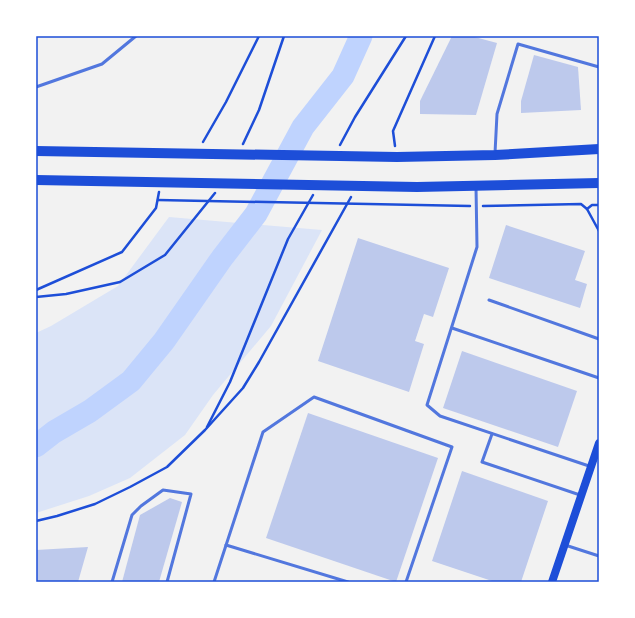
<svg xmlns="http://www.w3.org/2000/svg" width="635" height="618" viewBox="0 0 635 618" font-family="'IBM Plex Sans',sans-serif">
	<style>
		.green { fill: #dbe4f7 }
		.lines { fill: none; stroke-linecap: round; stroke-linejoin: round }
		.river { stroke: #bfd3fe; stroke-width: 23 }
		.building { fill: #bdc9ec }
		.path { stroke: #1d4ed8; stroke-width: 2.5 }
		.service { stroke: #5277de; stroke-width: 3 }
		.secondary { stroke: #1d4ed8; stroke-width: 8 }
		.primary { stroke: #1d4ed8; stroke-width: 10 }
		.neatline { fill: none; stroke: #1d4ed8; stroke-width: 1.5 }
	</style>
	<rect width="100%" height="100%" fill="#f2f2f2"/>
	<path class="green" d="M 169,217 L 322,230 L 271,326 L 213,395 L 185,435 L 130,478 L 89,496 L 36,513 L 36,333 L 51,326 L 118,286 Z"/>
	<g class="lines">
		<path class="river" d="M 36,446 L 54,432 L 90,411 L 131,381 L 164,341 L 222,258 L 256,214 L 303,127 L 343,76 L 361,36"/>
	</g>
	<g class="building">
		<path d="M 452,36 L 471,36 L 497,43 L 476,115 L 420,114 L 420,101 Z"/>
		<path d="M 534,55 L 578,67 L 581,110 L 521,113 L 521,101 Z"/>
		<path d="M 506,225 L 585,251 L 575,280 L 587,284 L 580,308 L 489,278 Z"/>
		<path d="M 358,238 L 449,268 L 433,317 L 424,314 L 415,341 L 424,344 L 409,392 L 318,361 Z"/>
		<path d="M 462,351 L 577,391 L 558,447 L 443,408 Z"/>
		<path d="M 308,413 L 438,458 L 396,582 L 266,538 Z"/>
		<path d="M 462,471 L 548,501 L 521,582 L 495,582 L 432,561 Z"/>
		<path d="M 170,498 L 182,502 L 159,582 L 122,582 L 140,515 Z"/>
		<path d="M 88,547 L 78,582 L 36,582 L 36,550 Z"/>
	</g>
	<g class="lines">
		<g class="path">
			<path d="M 203,142 L 226,102 L 259,36"/>
			<path d="M 243,144 L 259,110 L 284,36"/>
			<path d="M 340,145 L 355,117 L 406,36"/>
			<path d="M 395,146 L 393,131 L 435,36"/>
			<path d="M 158,200 L 470,206"/>
			<path d="M 483,206 L 581,204 L 587,209 L 599,231"/>
			<path d="M 587,209 L 592,205 L 599,205"/>
			<path d="M 36,290 L 122,252 L 156,208 L 159,192"/>
			<path d="M 36,297 L 66,294 L 120,282 L 165,255 L 215,193"/>
			<path d="M 207,427 L 230,382 L 288,239 L 313,195"/>
			<path d="M 36,521 L 57,516 L 95,504 L 130,487 L 167,467 L 205,430 L 243,388 L 259,362 L 351,197"/>
		</g>
		<g class="service">
			<path d="M 36,87 L 102,64 L 136,36"/>
			<path d="M 495,153 L 497,114 L 518,44 L 599,67"/>
			<path d="M 476,187 L 477,247 L 427,405 L 440,416 L 589,466"/>
			<path d="M 489,300 L 599,339"/>
			<path d="M 452,328 L 599,378"/>
			<path d="M 492,434 L 482,462 L 580,495"/>
			<path d="M 226,545 L 348,582"/>
			<path d="M 565,545 L 599,556"/>
			<path d="M 112,582 L 132,515 L 141,506 L 163,490 L 191,494 L 167,582"/>
			<path d="M 214,582 L 263,432 L 314,397 L 452,447 L 406,582"/>
		</g>
		<path class="secondary" d="M 552,582 L 599,443"/>
		<g class="primary">
			<path d="M 36,151 L 397,157 L 495,155 L 599,149"/>
			<path d="M 36,180 L 417,187 L 599,183"/>
		</g>
	</g>
	<rect width="635" height="618" fill="none" stroke="#ffffff" stroke-width="74"/>
	<rect x="37" y="37" width="561" height="544" class="neatline"/>
</svg>
